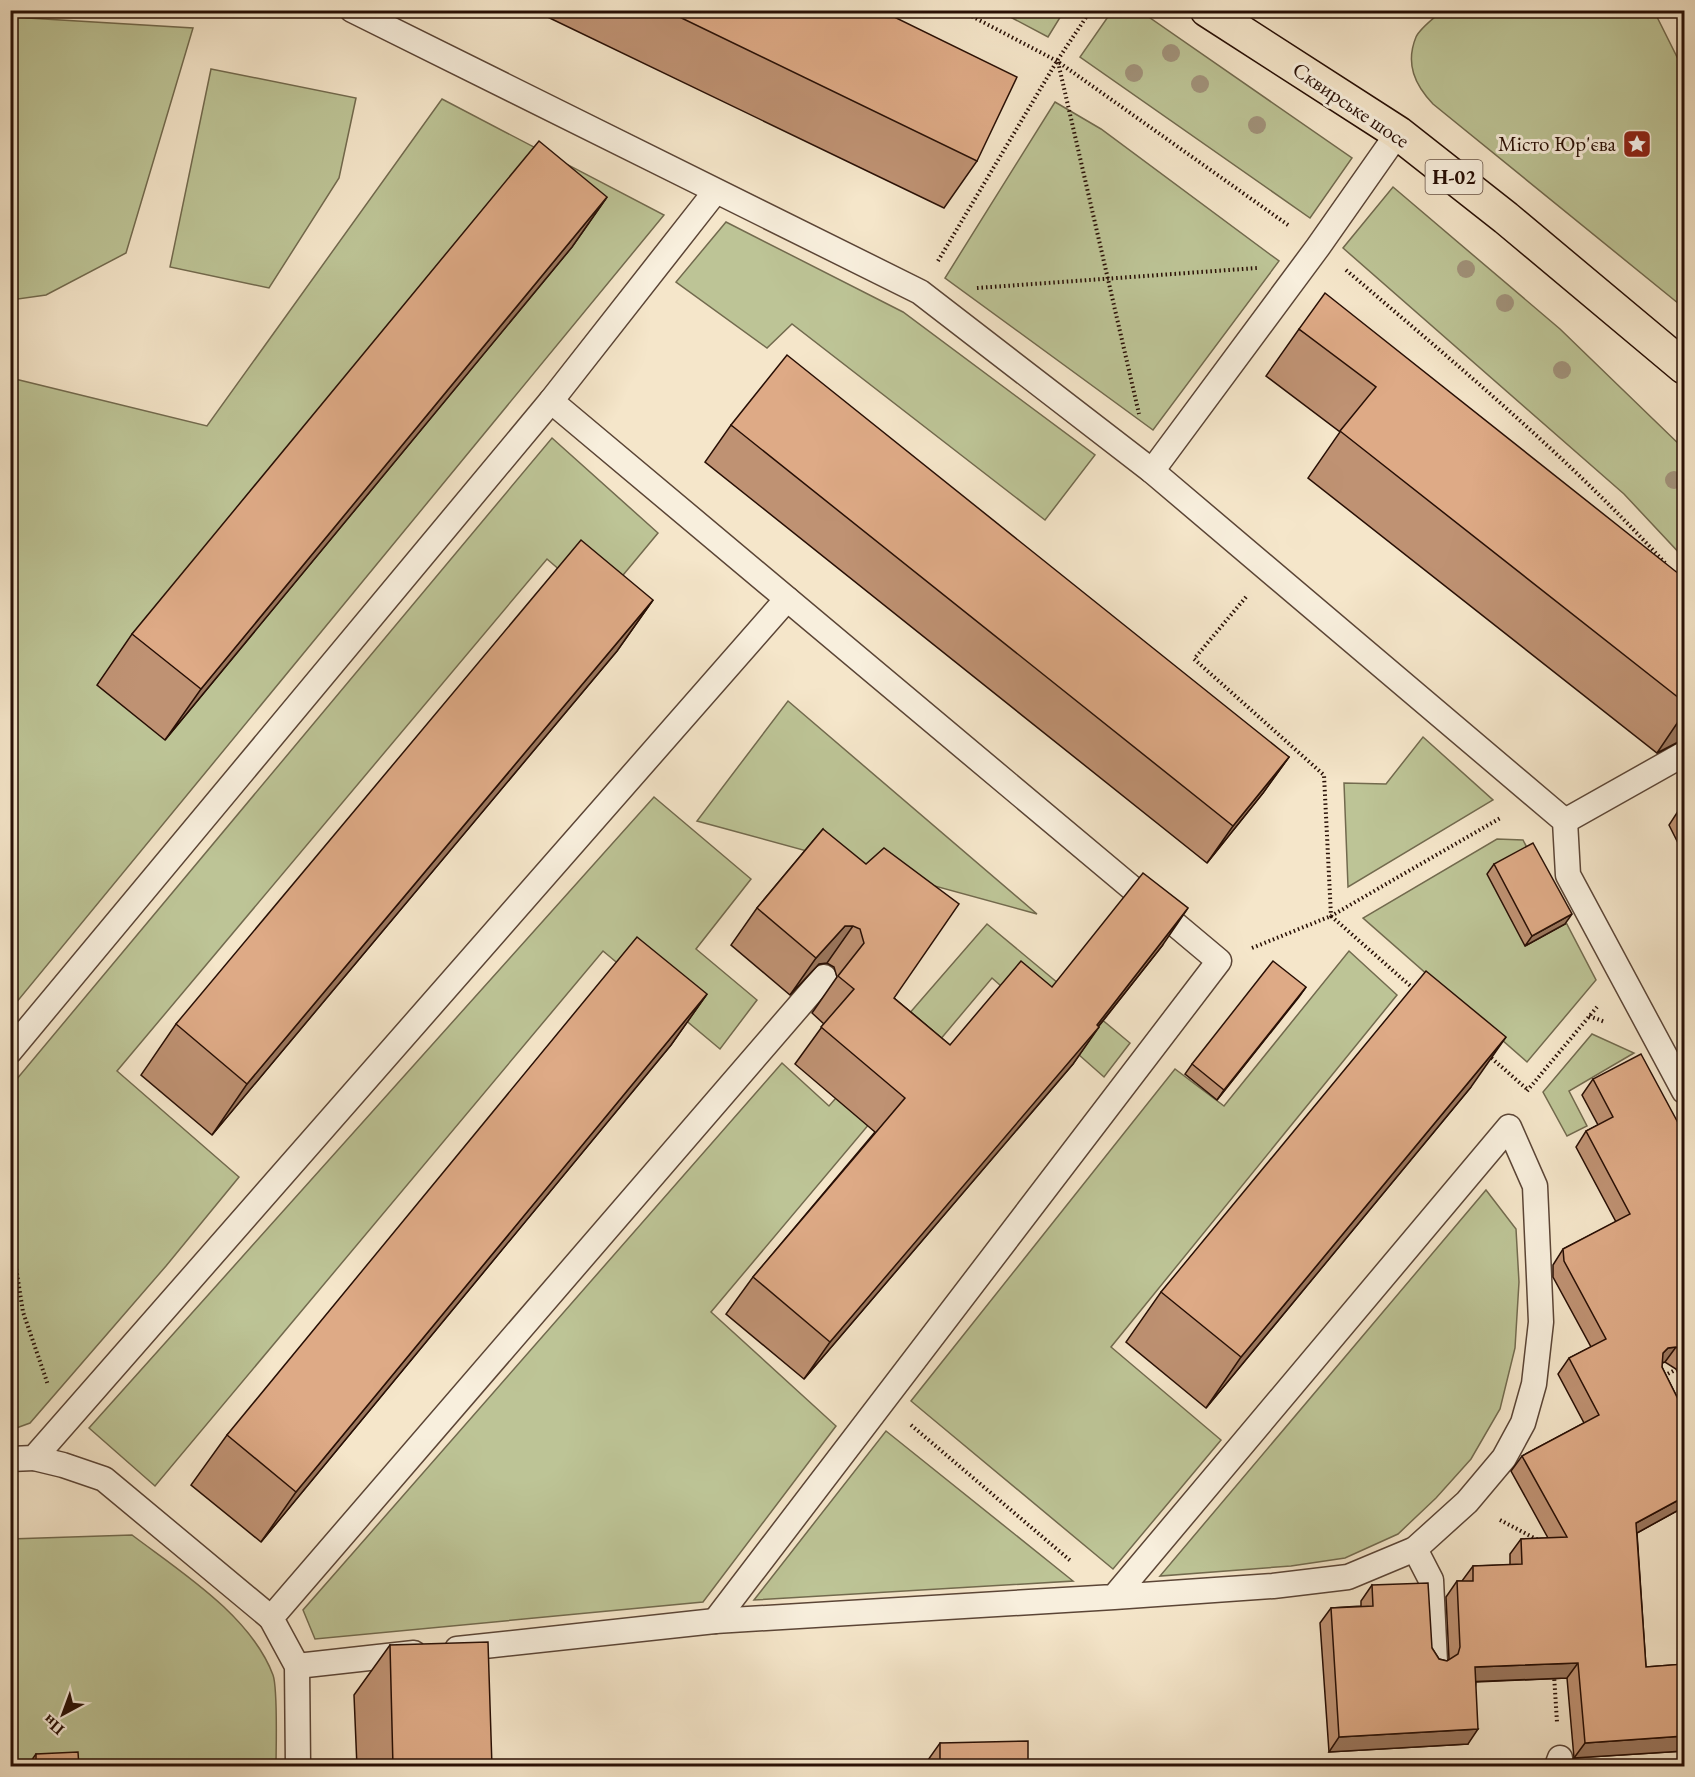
<svg xmlns="http://www.w3.org/2000/svg" width="1695" height="1777" viewBox="0 0 1695 1777" font-family="'EB Garamond',serif">
	<style>
		.green { fill: #bdc496; stroke: #726a4e; stroke-width: 1.5 }
		.lines { fill: none; stroke-linecap: round; stroke-linejoin: round }
		.service-casing { stroke: #5b4536; stroke-width: 27 }
		.primary-casing { stroke: #280f05; stroke-width: 36 }
		.path { stroke: #280f05; stroke-width: 4; stroke-dasharray: 1.5 3; stroke-linecap: butt }
		.service { stroke: #f8efdd; stroke-width: 24 }
		.primary { stroke: #f5e6ca; stroke-width: 33 }
		.tree { fill: #a1927a }
		.wall { fill: #bf9273; stroke: #280f05; stroke-width: 1.5 }
		.shaded-wall { fill: #9b775e; stroke: #280f05; stroke-width: 1.5 }
		.building { fill: #deaa86; stroke: #280f05; stroke-width: 1.5 }
		.labels { text-anchor: middle; stroke-width: 6; stroke-linejoin: round; paint-order: stroke }
		.shield { fill: #f8efdd; stroke: #665246; stroke-width: 1.5 }
		.shield-label { font-size: 20px; font-weight: bold; fill: #280f05 }
		.street-label { font-size: 21px; fill: #280f05; stroke: #f8efdd }
		.poi-label { font-size: 21px; fill: #280f05; stroke: #f8efdd; text-anchor: end }
	</style>
	<rect width="100%" height="100%" fill="#f5e6ca"/>
	<filter id="stains"><feTurbulence type="fractalNoise" baseFrequency=".00333" numOctaves="4"/><feColorMatrix values="0 0 0 0 .2 0 0 0 0 .09 0 0 0 0 .02 0 0 0 .5 -.17"/></filter>
	<radialGradient id="worn" r=".72"><stop offset=".6" stop-color="#630" stop-opacity="0"/><stop offset="1" stop-color="#630" stop-opacity=".3"/></radialGradient>
	<g class="green">
		<path d="M 999,11 L 1064,11 L 1048,37 Z"/>
		<path d="M 1112,11 L 1140,11 L 1352,158 L 1310,218 L 1080,57 Z"/>
		<path d="M 1442,11 L 1654,11 L 1684,71 L 1684,308 L 1433,104 C 1415,85 1405,64 1416,37 C 1420,28 1434,18 1442,11 Z"/>
		<path d="M 11,17 L 193,28 L 126,253 L 46,295 L 11,300 Z"/>
		<path d="M 211,69 L 356,98 L 339,178 L 269,288 L 170,267 Z"/>
		<path d="M 442,99 L 664,215 L 11,1009 L 11,378 L 207,426 Z"/>
		<path d="M 1055,102 L 1101,129 L 1279,261 L 1153,430 L 945,278 Z"/>
		<path d="M 1393,187 L 1560,329 L 1684,449 L 1684,558 L 1624,494 L 1343,248 Z"/>
		<path d="M 726,222 L 903,312 L 1095,455 L 1045,520 L 792,324 L 767,348 L 676,282 Z"/>
		<path d="M 552,438 L 658,533 L 599,604 L 547,559 L 117,1071 L 239,1177 L 166,1266 L 30,1423 L 11,1430 L 11,1086 Z"/>
		<path d="M 788,701 L 1037,914 L 697,821 Z"/>
		<path d="M 1423,737 L 1493,800 L 1348,887 L 1344,783 L 1386,784 Z"/>
		<path d="M 654,797 L 751,879 L 696,949 L 757,1000 L 720,1049 L 603,951 L 155,1486 L 89,1428 Z"/>
		<path d="M 1497,839 L 1523,840 L 1596,980 L 1527,1062 L 1363,918 Z"/>
		<path d="M 987,924 L 1130,1043 L 1104,1077 L 992,978 L 711,1312 L 836,1426 L 703,1602 L 315,1639 L 303,1610 L 782,1063 L 829,1106 Z"/>
		<path d="M 1349,951 L 1397,995 L 1111,1347 L 1221,1440 L 1113,1569 L 911,1401 L 1175,1069 L 1224,1106 Z"/>
		<path d="M 1592,1034 L 1634,1053 L 1569,1091 L 1587,1126 L 1567,1136 L 1543,1092 Z"/>
		<path d="M 1486,1190 L 1516,1229 L 1519,1282 L 1515,1348 L 1500,1409 L 1471,1459 L 1436,1498 L 1398,1534 L 1345,1558 L 1291,1566 L 1160,1576 Z"/>
		<path d="M 886,1431 L 1073,1581 L 754,1600 Z"/>
		<path d="M 132,1535 C 181,1572 251,1616 273,1675 C 278,1689 276,1748 276,1766 L 11,1766 L 10,1539 Z"/>
	</g>
	<g class="lines">
		<g class="service-casing">
			<g id="service">
				<path d="M 352,10 L 920,292 L 1152,471 L 1565,821 L 1568,875 L 1684,1091"/>
				<path d="M 551,401 L 1219,961 L 715,1621"/>
				<path d="M 1152,471 L 1318,247 L 1398,133"/>
				<path d="M 1565,821 L 1684,754"/>
				<path d="M 10,1051 L 551,401 L 715,192"/>
				<path d="M 34,1458 L 63,1465 L 104,1479 L 271,1618"/>
				<path d="M 10,1459 L 34,1458 L 787,599"/>
				<path d="M 1415,1549 L 1431,1580 L 1435,1662"/>
				<path d="M 457,1649 L 715,1621 L 1114,1597 L 1509,1127 L 1535,1186 L 1541,1322 L 1534,1384 L 1523,1423 L 1504,1458 L 1467,1502 L 1415,1549 L 1348,1577 L 1273,1586 L 1114,1597"/>
				<path d="M 297,1666 L 414,1653"/>
				<path d="M 298,1766 L 297,1666 L 271,1618 L 824,977"/>
				<path d="M 1557,1766 L 1560,1758"/>
			</g>
		</g>
		<g class="primary-casing">
			<path id="primary" d="M 1207,10 L 1398,133 L 1506,218 L 1684,367"/>
		</g>
		<g class="path">
			<path d="M 960,10 L 1057,61 L 1288,225"/>
			<path d="M 1058,62 L 1139,414"/>
			<path d="M 938,261 L 1057,61 L 1091,10"/>
			<path d="M 1346,270 C 1456,364 1567,456 1665,563"/>
			<path d="M 977,288 L 1257,268"/>
			<path d="M 1246,597 L 1194,659 L 1324,775 L 1331,916 L 1502,817"/>
			<path d="M 1252,948 L 1331,916 L 1415,990"/>
			<path d="M 1589,1016 L 1605,1022"/>
			<path d="M 1488,1055 L 1528,1090"/>
			<path d="M 1527,1091 L 1597,1007"/>
			<path d="M 10,1229 L 23,1312 L 48,1385"/>
			<path d="M 1664,1376 L 1684,1365"/>
			<path d="M 911,1425 L 1072,1562"/>
			<path d="M 1500,1520 L 1538,1540"/>
			<path d="M 1554,1675 L 1557,1722"/>
		</g>
		<use href="#service" class="service"/>
		<use href="#primary" class="primary"/>
	</g>
	<g class="tree">
		<circle cx="1171" cy="53" r="9"/>
		<circle cx="1134" cy="73" r="9"/>
		<circle cx="1200" cy="84" r="9"/>
		<circle cx="1257" cy="125" r="9"/>
		<circle cx="1466" cy="269" r="9"/>
		<circle cx="1505" cy="303" r="9"/>
		<circle cx="1562" cy="370" r="9"/>
		<circle cx="1674" cy="480" r="9"/>
	</g>
	<g class="wall">
		<path d="M 533,10 L 880,10 L 977,161 L 944,208 Z"/>
		<path d="M 607,197 L 572,247 L 165,740 L 97,685 L 132,634 Z"/>
		<path d="M 1299,329 L 1684,578 L 1684,739 L 1657,753 L 1308,478 L 1340,432 L 1266,376 Z"/>
		<path d="M 731,425 L 1289,757 L 1263,793 L 1207,863 L 705,462 Z"/>
		<path d="M 653,600 L 617,651 L 212,1135 L 141,1075 L 176,1024 Z"/>
		<path d="M 1684,802 L 1684,855 L 1669,825 Z"/>
		<path d="M 823,829 L 894,998 L 950,1045 L 1052,987 L 1162,946 L 1099,1026 L 1073,1064 L 804,1379 L 726,1314 L 753,1277 L 875,1132 L 795,1064 L 824,1024 L 812,1013 L 837,977 L 834,967 L 827,963 L 819,964 L 790,995 L 731,945 L 757,908 Z"/>
		<path d="M 1494,864 L 1565,924 L 1525,946 L 1487,874 Z"/>
		<path d="M 1306,987 L 1217,1100 L 1185,1074 L 1192,1064 Z"/>
		<path d="M 707,994 L 671,1045 L 261,1542 L 191,1485 L 227,1435 Z"/>
		<path d="M 1593,1079 L 1684,1134 L 1684,1387 L 1676,1369 L 1665,1362 L 1662,1363 L 1662,1367 L 1682,1407 L 1684,1409 L 1684,1507 L 1637,1533 L 1646,1667 L 1684,1664 L 1684,1751 L 1574,1758 L 1567,1678 L 1476,1682 L 1468,1744 L 1329,1752 L 1320,1623 L 1331,1608 L 1361,1606 L 1361,1601 L 1372,1585 L 1432,1648 L 1439,1659 L 1447,1661 L 1449,1659 L 1446,1597 L 1457,1581 L 1462,1581 L 1473,1566 L 1510,1565 L 1510,1554 L 1521,1539 L 1548,1538 L 1511,1471 L 1522,1456 L 1584,1423 L 1558,1374 L 1569,1358 L 1591,1347 L 1553,1277 L 1553,1265 L 1563,1249 L 1616,1222 L 1576,1147 L 1586,1131 L 1598,1125 L 1582,1095 Z"/>
		<path d="M 1471,1087 L 1206,1408 L 1126,1342 L 1161,1292 Z"/>
		<path d="M 390,1645 L 492,1767 L 357,1767 L 354,1695 Z"/>
		<path d="M 940,1743 L 1028,1767 L 923,1767 Z"/>
		<path d="M 36,1754 L 79,1767 L 29,1767 L 29,1764 Z"/>
	</g>
	<g class="shaded-wall">
		<path d="M 607,197 L 572,247 L 165,740 L 201,689 Z"/>
		<path d="M 653,600 L 617,651 L 212,1135 L 247,1084 Z"/>
		<path d="M 1684,713 L 1684,739 L 1657,753 Z"/>
		<path d="M 1289,757 L 1263,793 L 1207,863 L 1233,826 Z"/>
		<path d="M 1188,908 L 1162,946 L 1089,1038 L 1099,1027 L 1073,1064 L 804,1379 L 830,1342 L 1097,1025 Z"/>
		<path d="M 1572,914 L 1565,924 L 1525,946 L 1532,936 Z"/>
		<path d="M 845,926 L 853,926 L 827,963 L 819,964 L 790,995 L 816,958 Z"/>
		<path d="M 1306,987 L 1299,997 L 1217,1100 L 1224,1090 Z"/>
		<path d="M 707,994 L 671,1045 L 261,1542 L 296,1492 Z"/>
		<path d="M 1506,1037 L 1471,1087 L 1206,1408 L 1241,1357 Z"/>
		<path d="M 1676,1347 L 1665,1362 L 1657,1364 L 1663,1353 L 1668,1348 Z"/>
		<path d="M 1684,1497 L 1684,1507 L 1626,1539 L 1636,1523 Z"/>
		<path d="M 1578,1663 L 1567,1678 L 1464,1682 L 1475,1667 Z"/>
		<path d="M 1478,1729 L 1468,1744 L 1329,1752 L 1339,1737 Z"/>
		<path d="M 1684,1736 L 1684,1751 L 1574,1758 L 1585,1743 Z"/>
	</g>
	<g class="building">
		<path d="M 665,10 L 880,10 L 1017,77 L 977,161 Z"/>
		<path d="M 539,141 L 607,197 L 201,689 L 132,634 Z"/>
		<path d="M 1325,293 L 1684,578 L 1684,702 L 1340,431 L 1376,387 L 1299,329 Z"/>
		<path d="M 787,355 L 1289,757 L 1233,826 L 731,425 Z"/>
		<path d="M 581,540 L 653,600 L 247,1084 L 176,1024 Z"/>
		<path d="M 823,829 L 866,864 L 884,848 L 959,904 L 894,998 L 950,1045 L 1021,961 L 1052,987 L 1143,873 L 1188,908 L 1097,1025 L 1099,1027 L 830,1342 L 753,1277 L 905,1098 L 821,1027 L 854,989 L 838,976 L 864,943 L 860,929 L 853,926 L 845,926 L 816,958 L 757,908 Z"/>
		<path d="M 1533,843 L 1572,914 L 1532,936 L 1494,864 Z"/>
		<path d="M 637,937 L 707,994 L 296,1492 L 227,1435 Z"/>
		<path d="M 1273,961 L 1306,987 L 1224,1090 L 1192,1064 Z"/>
		<path d="M 1426,971 L 1506,1037 L 1241,1357 L 1161,1292 Z"/>
		<path d="M 1641,1054 L 1684,1134 L 1684,1352 L 1676,1347 L 1668,1348 L 1663,1353 L 1662,1367 L 1682,1407 L 1684,1409 L 1684,1497 L 1636,1523 L 1646,1667 L 1684,1664 L 1684,1736 L 1585,1743 L 1578,1663 L 1475,1667 L 1478,1729 L 1339,1737 L 1331,1608 L 1373,1606 L 1372,1585 L 1428,1583 L 1432,1648 L 1439,1659 L 1447,1661 L 1458,1654 L 1460,1647 L 1457,1581 L 1473,1581 L 1473,1566 L 1522,1564 L 1521,1539 L 1567,1537 L 1522,1456 L 1599,1415 L 1569,1358 L 1606,1339 L 1564,1261 L 1563,1249 L 1630,1214 L 1586,1131 L 1613,1117 L 1593,1079 Z"/>
		<path d="M 488,1642 L 492,1767 L 393,1767 L 390,1645 Z"/>
		<path d="M 1028,1741 L 1028,1767 L 940,1767 L 940,1743 Z"/>
		<path d="M 78,1752 L 79,1767 L 36,1767 L 36,1754 Z"/>
	</g>
	<defs>
		<g id="sight-square" transform="scale(1.5)"><rect x="-9" y="-9" width="18" height="18" rx="4" fill="#8f2418" stroke="#f8efdd"/><path d="M0-6L1.8-2.2L6-1.7L2.9 1.2L3.7 5.4L0 3.3L-3.7 5.4L-2.9 1.2L-6-1.7L-1.8-2.2Z" fill="#fff"/></g>
	</defs>
	<g fill-rule="evenodd">
		<use href="#sight-square" x="1637" y="144"/>
	</g>
	<g class="labels">
		<rect class="shield" x="1425.5" y="160" width="57" height="34" rx="4.5"/>
		<g class="shield-label">
			<text x="1454" y="184">Н-02</text>
		</g>
		<g class="street-label">
			<text transform="translate(1351 105) rotate(34)" y="7">Сквирське шосе</text>
		</g>
		<g class="poi-label">
			<text x="1616" y="151">Місто Юр'єва</text>
		</g>
	</g>
	<rect width="1695" height="1777" fill="none" stroke="#f5e6ca" stroke-width="36"/>
	<rect x="12" y="12" width="1671" height="1753" fill="none" stroke="#280f05" stroke-width="3"/>
	<rect x="18" y="18" width="1659" height="1741" fill="none" stroke="#280f05" stroke-width="1.5"/>
	<g transform="translate(63 1714) rotate(221)" stroke="#f8efdd" stroke-width="4.5" paint-order="stroke">
	<path d="M0-4.5L10 22L0 15L-10 22Z" fill="#280f05"/>
	<text y="-9" font-size="16" font-weight="bold" text-anchor="middle" fill="#280f05">Пн</text>
	</g>
	<rect width="100%" height="100%" filter="url(#stains)"/>
	<rect width="100%" height="100%" fill="url(#worn)"/>
</svg>
